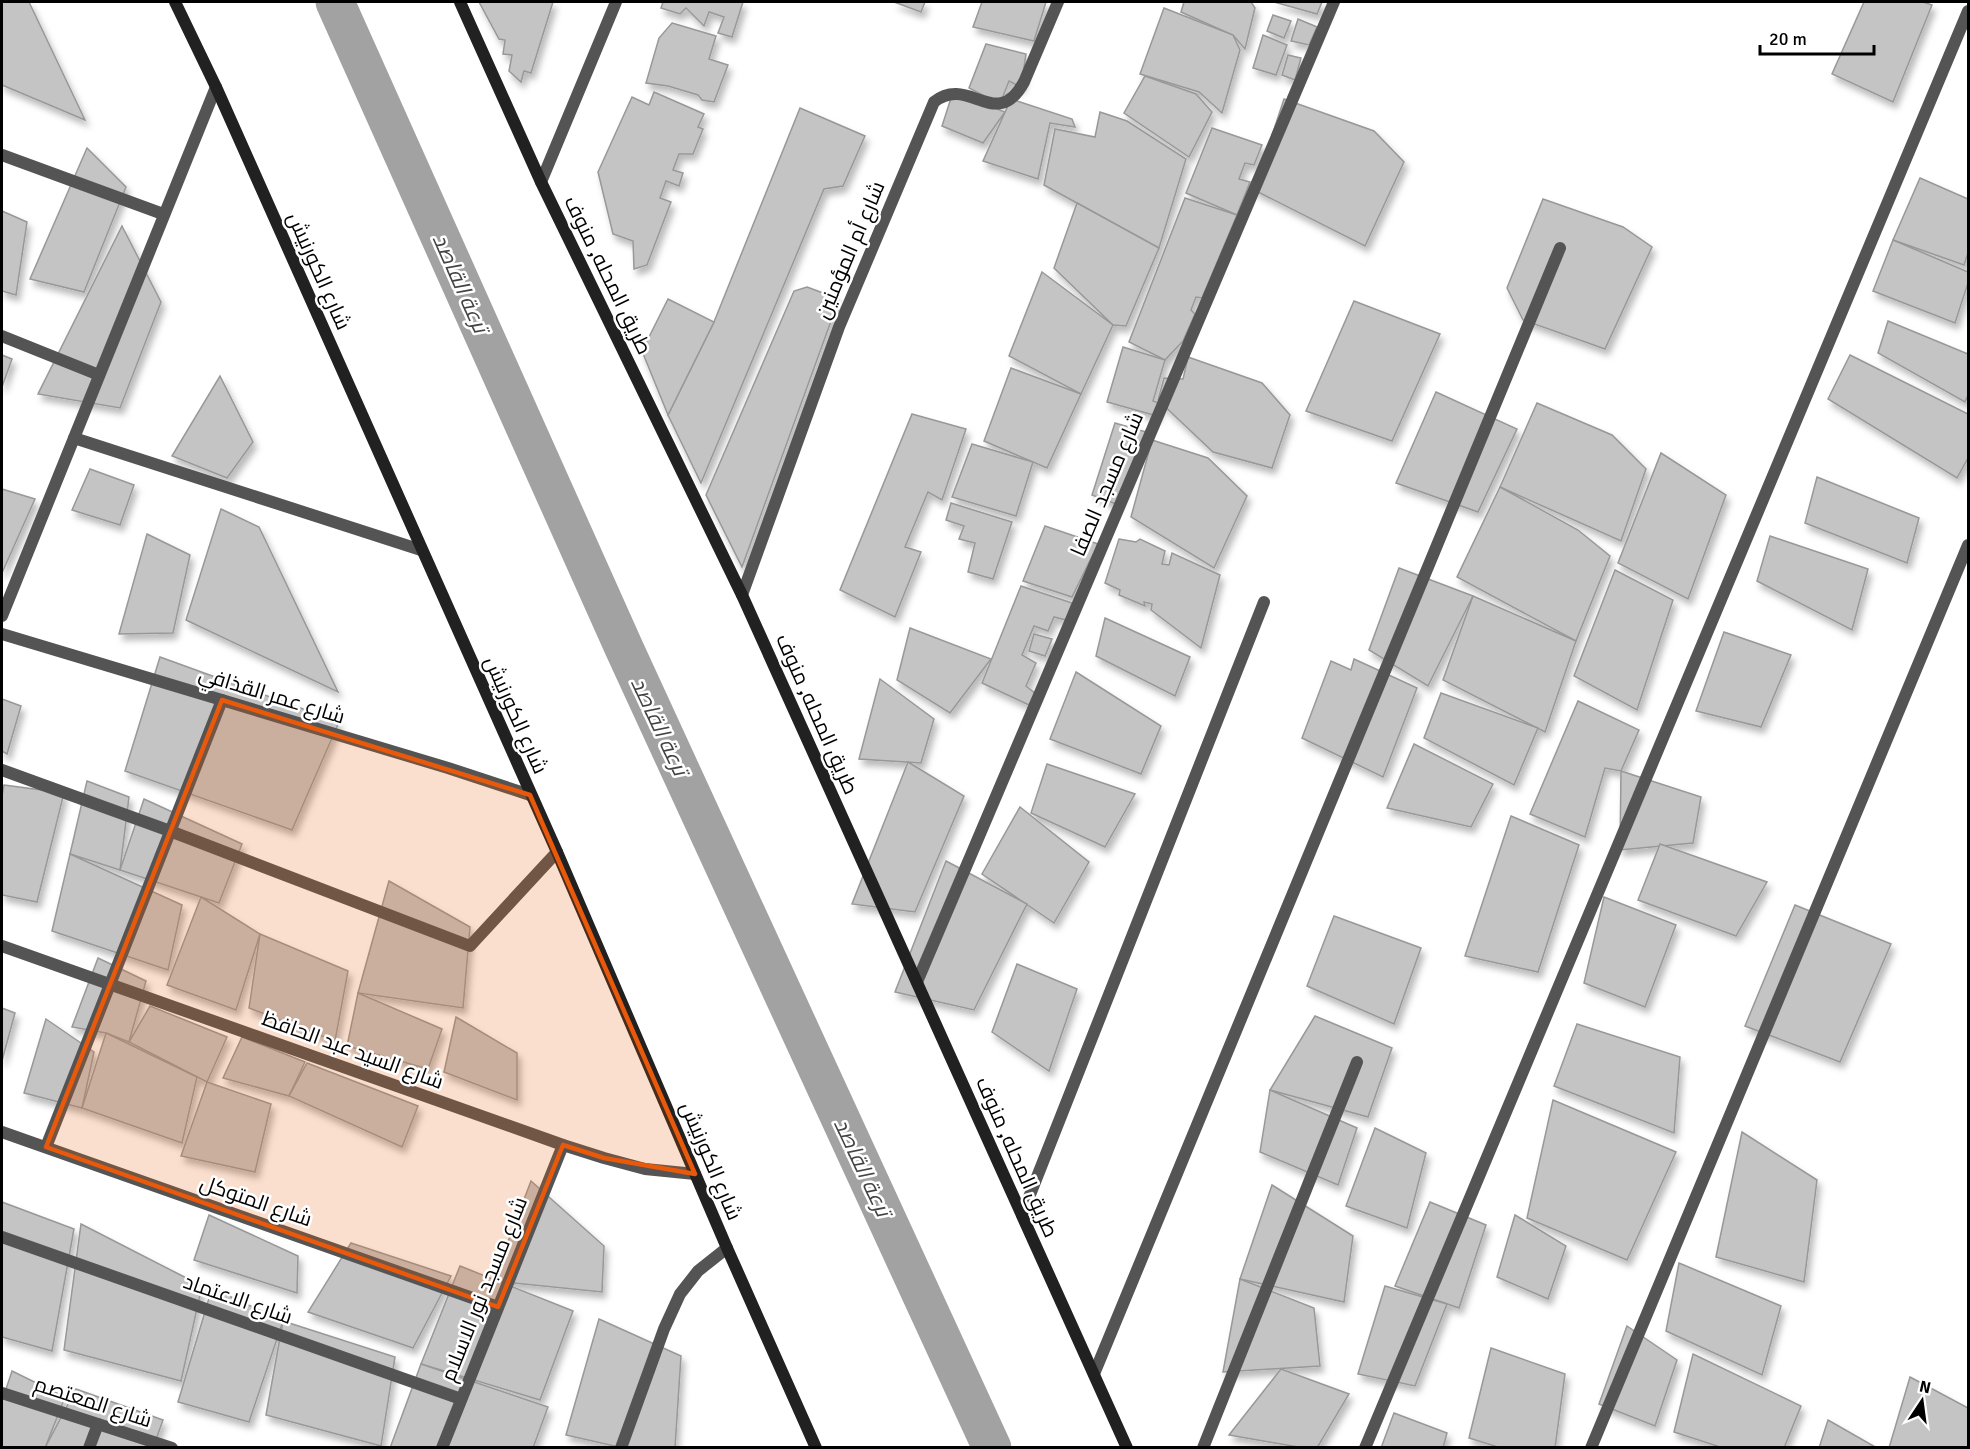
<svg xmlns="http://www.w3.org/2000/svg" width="1970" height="1449" viewBox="0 0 1970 1449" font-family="Signika,Cairo,sans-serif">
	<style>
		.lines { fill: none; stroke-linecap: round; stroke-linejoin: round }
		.canal { stroke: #a2a2a2; stroke-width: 39 }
		.building { fill: #c4c4c4; stroke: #989898; stroke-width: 1.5; filter: url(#shadow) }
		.street { stroke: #545454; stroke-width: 12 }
		.secondary { stroke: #212121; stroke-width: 12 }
		.marked { fill: #e8590c; fill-opacity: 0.2; stroke: #e8590c; stroke-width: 4.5; stroke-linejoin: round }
		.labels { text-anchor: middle; stroke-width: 5; stroke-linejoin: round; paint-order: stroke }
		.street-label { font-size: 21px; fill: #000; stroke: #fff }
		.water-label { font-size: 22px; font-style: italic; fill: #434343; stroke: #fff }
	</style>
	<defs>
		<filter id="shadow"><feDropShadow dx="3.5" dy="6" stdDeviation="3" flood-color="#0004"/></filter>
	</defs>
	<rect width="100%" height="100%" fill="#fff"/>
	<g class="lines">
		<path class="canal" d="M 335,2 L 624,648 L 992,1448"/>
	</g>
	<g class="building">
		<path d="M 2,2 L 29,2 L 85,120 L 2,85 Z"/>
		<path d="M 479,2 L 553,2 L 531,73 L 524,71 L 521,82 L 509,71 L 512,55 L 503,54 L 505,40 L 499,39 Z"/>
		<path d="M 663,2 L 743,2 L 732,37 L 718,33 L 724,17 L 709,12 L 704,26 L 686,8 L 680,14 L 661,8 Z"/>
		<path d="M 894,2 L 925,2 L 921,12 Z"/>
		<path d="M 982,2 L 1046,2 L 1034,41 L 973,27 Z"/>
		<path d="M 1184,2 L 1251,2 L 1255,8 L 1245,49 L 1233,35 L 1181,12 Z"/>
		<path d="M 1274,2 L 1322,2 L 1317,14 Z"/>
		<path d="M 1864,2 L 1923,2 L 1932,5 L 1893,102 L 1832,74 Z"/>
		<path d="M 1164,8 L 1233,35 L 1240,50 L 1222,113 L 1199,92 L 1140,74 Z"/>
		<path d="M 1273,15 L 1291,21 L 1284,38 L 1267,31 Z"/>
		<path d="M 1298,19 L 1317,27 L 1309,45 L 1291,41 Z"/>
		<path d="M 672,23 L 716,36 L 709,59 L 728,65 L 714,102 L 702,100 L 698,95 L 668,86 L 646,83 L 659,38 Z"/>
		<path d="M 1263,35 L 1287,45 L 1276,75 L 1253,68 Z"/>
		<path d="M 986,44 L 1026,54 L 1021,87 L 1009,81 L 1000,104 L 969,88 Z"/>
		<path d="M 1288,55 L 1301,58 L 1295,80 L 1282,75 Z"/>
		<path d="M 1145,76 L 1196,94 L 1212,112 L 1189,157 L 1124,113 Z"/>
		<path d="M 654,92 L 704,114 L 698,127 L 703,129 L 693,154 L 679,154 L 673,170 L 683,173 L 679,186 L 666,181 L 660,198 L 671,202 L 647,265 L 634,269 L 633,241 L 613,234 L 598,172 L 632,97 L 649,105 Z"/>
		<path d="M 953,92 L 1005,112 L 983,143 L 942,126 Z"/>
		<path d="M 1011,99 L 1072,119 L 1075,127 L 1050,123 L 1038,179 L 983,161 Z"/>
		<path d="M 1284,99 L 1374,131 L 1404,162 L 1365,246 L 1254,190 Z"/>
		<path d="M 800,108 L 865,136 L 843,186 L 824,189 L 701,483 L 668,415 L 714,322 Z"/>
		<path d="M 1100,112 L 1127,121 L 1186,159 L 1159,248 L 1044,185 L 1055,129 L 1095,137 Z"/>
		<path d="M 1212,128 L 1262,145 L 1254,165 L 1245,163 L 1239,179 L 1250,182 L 1237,215 L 1186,193 Z"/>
		<path d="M 87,148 L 126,187 L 84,292 L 30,279 Z"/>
		<path d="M 1920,178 L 1968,199 L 1968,253 L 1964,265 L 1893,240 Z"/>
		<path d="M 1185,198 L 1237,215 L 1202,298 L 1196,297 L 1191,310 L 1195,314 L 1183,341 L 1165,360 L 1129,342 Z"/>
		<path d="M 1543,199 L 1623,227 L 1652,247 L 1605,349 L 1523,320 L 1507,288 Z"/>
		<path d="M 1077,203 L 1159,248 L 1126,326 L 1113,325 L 1054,268 Z"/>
		<path d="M 2,211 L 27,222 L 16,295 L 2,291 Z"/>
		<path d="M 122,226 L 161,302 L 120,408 L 38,394 Z"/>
		<path d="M 1893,240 L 1968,272 L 1968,283 L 1955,323 L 1873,291 Z"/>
		<path d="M 1042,272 L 1113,325 L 1081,394 L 1009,356 Z"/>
		<path d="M 807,287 L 839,299 L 742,567 L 706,495 L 794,291 Z"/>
		<path d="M 668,299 L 714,322 L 668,415 L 642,351 Z"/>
		<path d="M 1354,301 L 1440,334 L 1392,441 L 1306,411 Z"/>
		<path d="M 1888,321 L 1968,354 L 1968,395 L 1965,402 L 1878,353 Z"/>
		<path d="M 1123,347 L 1165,360 L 1153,401 L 1159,403 L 1157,416 L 1107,402 Z"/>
		<path d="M 2,355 L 12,359 L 2,387 Z"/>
		<path d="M 1850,355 L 1968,414 L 1968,458 L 1957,478 L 1828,399 Z"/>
		<path d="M 1188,357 L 1262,383 L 1290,415 L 1272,468 L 1213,452 L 1158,400 L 1164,378 L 1183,379 Z"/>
		<path d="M 1011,368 L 1081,394 L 1047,468 L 984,441 Z"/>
		<path d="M 220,376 L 253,442 L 227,478 L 172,456 Z"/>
		<path d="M 1436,392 L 1517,429 L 1478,512 L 1396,483 Z"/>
		<path d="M 1537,403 L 1612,435 L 1646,469 L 1621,541 L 1500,487 Z"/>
		<path d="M 912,414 L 966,429 L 942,500 L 928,492 L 905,547 L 921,552 L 895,617 L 840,590 Z"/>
		<path d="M 1115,423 L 1146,432 L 1116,504 L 1092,495 Z"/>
		<path d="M 1152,440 L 1208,458 L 1247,496 L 1214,568 L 1131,517 Z"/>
		<path d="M 972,444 L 1033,462 L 1016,516 L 952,497 Z"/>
		<path d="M 1661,453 L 1726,495 L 1688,599 L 1618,563 Z"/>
		<path d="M 90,469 L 134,485 L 120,525 L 72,510 Z"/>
		<path d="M 1817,477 L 1919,518 L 1907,563 L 1805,523 Z"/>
		<path d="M 1500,487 L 1578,530 L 1610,556 L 1576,641 L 1457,577 Z"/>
		<path d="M 2,489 L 35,499 L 2,573 Z"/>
		<path d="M 951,503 L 1012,522 L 993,579 L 968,572 L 975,543 L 959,539 L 964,526 L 946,520 Z"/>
		<path d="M 221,509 L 259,527 L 338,692 L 186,620 Z"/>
		<path d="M 1045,526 L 1098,544 L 1072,597 L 1023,581 Z"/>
		<path d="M 147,534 L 190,555 L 173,633 L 119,634 Z"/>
		<path d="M 1770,536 L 1868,569 L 1852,630 L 1757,581 Z"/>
		<path d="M 1119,539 L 1136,542 L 1140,539 L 1165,551 L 1162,564 L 1169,565 L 1172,553 L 1220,575 L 1201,648 L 1151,610 L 1152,604 L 1144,602 L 1145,606 L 1119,595 L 1120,590 L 1105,583 Z"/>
		<path d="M 1399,568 L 1473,596 L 1428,686 L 1369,650 Z"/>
		<path d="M 1615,570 L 1673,600 L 1637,710 L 1574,676 Z"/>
		<path d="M 1021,586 L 1072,603 L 1066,620 L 1054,617 L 1048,631 L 1034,626 L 1022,655 L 1036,663 L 1026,686 L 1036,694 L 1029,705 L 982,683 Z"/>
		<path d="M 1473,596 L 1576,641 L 1545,732 L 1443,680 Z"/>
		<path d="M 1105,618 L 1190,657 L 1175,696 L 1096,656 Z"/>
		<path d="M 910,628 L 991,659 L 950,713 L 897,680 Z"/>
		<path d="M 1724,632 L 1791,655 L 1761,727 L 1696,711 Z"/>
		<path d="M 1034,634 L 1052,639 L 1045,656 L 1029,651 Z"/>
		<path d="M 160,657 L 339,722 L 292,830 L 125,771 Z"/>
		<path d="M 1354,659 L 1417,688 L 1383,777 L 1302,738 L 1331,661 L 1351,670 Z"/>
		<path d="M 1076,672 L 1161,726 L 1141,774 L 1050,739 Z"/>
		<path d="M 880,679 L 934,719 L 921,763 L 859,759 Z"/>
		<path d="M 1441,693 L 1538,728 L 1514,785 L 1424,738 Z"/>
		<path d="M 2,699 L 21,706 L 7,754 L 2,751 Z"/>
		<path d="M 1578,701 L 1639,730 L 1621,771 L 1605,768 L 1585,837 L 1530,814 Z"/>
		<path d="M 1414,744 L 1493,784 L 1471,827 L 1387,808 Z"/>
		<path d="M 908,762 L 964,796 L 915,912 L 852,904 Z"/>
		<path d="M 1047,764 L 1135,794 L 1105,847 L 1031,813 Z"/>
		<path d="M 1621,771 L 1701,797 L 1693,843 L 1620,850 Z"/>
		<path d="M 87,781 L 129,797 L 120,870 L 70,854 Z"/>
		<path d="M 4,785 L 64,793 L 37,902 L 2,895 L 2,796 Z"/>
		<path d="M 144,799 L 242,844 L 219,903 L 120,870 Z"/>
		<path d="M 1020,807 L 1089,862 L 1054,923 L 982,874 Z"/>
		<path d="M 1511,816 L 1579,845 L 1538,972 L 1465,956 Z"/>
		<path d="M 1660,844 L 1767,882 L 1736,936 L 1638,900 Z"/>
		<path d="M 70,854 L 182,905 L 168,970 L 52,931 Z"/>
		<path d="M 946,861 L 1027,904 L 974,1010 L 895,992 Z"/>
		<path d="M 389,881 L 470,927 L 463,1008 L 358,993 Z"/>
		<path d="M 201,897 L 260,934 L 236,1010 L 167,985 Z"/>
		<path d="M 1604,897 L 1676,925 L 1645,1007 L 1584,983 Z"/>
		<path d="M 1795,905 L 1891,944 L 1840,1062 L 1745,1026 Z"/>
		<path d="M 1334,916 L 1421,948 L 1394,1024 L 1307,986 Z"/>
		<path d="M 260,934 L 348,971 L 335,1041 L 249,1008 Z"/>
		<path d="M 98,958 L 146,981 L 129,1042 L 106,1033 L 72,1027 Z"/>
		<path d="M 1017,964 L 1077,989 L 1049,1071 L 992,1032 Z"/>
		<path d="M 358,993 L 442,1029 L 428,1069 L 347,1046 Z"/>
		<path d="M 150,1006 L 227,1037 L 207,1082 L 129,1042 Z"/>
		<path d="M 2,1008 L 15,1013 L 2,1061 Z"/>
		<path d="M 1315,1016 L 1392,1048 L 1368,1117 L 1270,1090 Z"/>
		<path d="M 456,1017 L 517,1053 L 517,1100 L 444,1072 Z"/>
		<path d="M 46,1019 L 94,1052 L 82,1108 L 24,1093 Z"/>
		<path d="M 1577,1024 L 1680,1057 L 1674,1133 L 1554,1086 Z"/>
		<path d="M 106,1033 L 197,1077 L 182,1143 L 82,1108 Z"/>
		<path d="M 242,1037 L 305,1062 L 289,1096 L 223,1078 Z"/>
		<path d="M 307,1063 L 418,1106 L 402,1147 L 289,1096 Z"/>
		<path d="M 207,1082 L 271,1104 L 255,1172 L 181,1156 Z"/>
		<path d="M 1270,1090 L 1357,1128 L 1338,1185 L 1260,1152 Z"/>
		<path d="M 1553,1100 L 1676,1152 L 1627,1260 L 1527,1218 Z"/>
		<path d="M 1375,1128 L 1426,1153 L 1407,1228 L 1346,1206 Z"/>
		<path d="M 1742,1132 L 1817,1180 L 1804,1282 L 1716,1257 Z"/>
		<path d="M 531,1181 L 604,1246 L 602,1292 L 493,1281 Z"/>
		<path d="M 1272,1185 L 1353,1236 L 1344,1302 L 1240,1279 Z"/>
		<path d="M 2,1202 L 74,1229 L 52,1351 L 2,1337 Z"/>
		<path d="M 1430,1202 L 1486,1225 L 1459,1308 L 1395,1286 Z"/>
		<path d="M 209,1215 L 298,1256 L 297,1293 L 194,1260 Z"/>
		<path d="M 1515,1215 L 1566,1246 L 1548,1299 L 1497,1277 Z"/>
		<path d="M 81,1224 L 202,1286 L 181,1381 L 64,1350 Z"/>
		<path d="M 351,1243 L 451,1276 L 413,1348 L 308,1312 Z"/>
		<path d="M 1679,1263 L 1781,1306 L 1762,1375 L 1666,1331 Z"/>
		<path d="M 460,1266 L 573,1311 L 540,1400 L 421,1364 Z"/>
		<path d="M 1240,1279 L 1314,1308 L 1320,1366 L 1223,1372 Z"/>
		<path d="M 1385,1286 L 1447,1304 L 1415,1386 L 1358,1374 Z"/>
		<path d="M 212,1288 L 283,1321 L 249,1422 L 178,1402 Z"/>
		<path d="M 599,1319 L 681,1356 L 675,1448 L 623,1448 L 566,1435 Z"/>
		<path d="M 283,1321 L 395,1357 L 381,1446 L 266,1415 Z"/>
		<path d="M 1627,1326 L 1677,1360 L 1655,1426 L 1599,1404 Z"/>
		<path d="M 1491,1348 L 1565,1374 L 1555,1448 L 1501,1448 L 1469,1438 Z"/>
		<path d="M 1693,1354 L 1801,1406 L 1784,1448 L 1723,1448 L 1674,1432 Z"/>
		<path d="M 421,1364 L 548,1407 L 533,1448 L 390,1448 Z"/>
		<path d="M 1281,1369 L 1349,1394 L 1317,1448 L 1304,1448 L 1229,1435 Z"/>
		<path d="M 12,1371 L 65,1397 L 45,1448 L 2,1448 L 2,1401 Z"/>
		<path d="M 1910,1377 L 1968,1408 L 1968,1448 L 1889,1448 Z"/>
		<path d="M 76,1389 L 163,1420 L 153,1448 L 45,1448 Z"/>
		<path d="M 1394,1413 L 1447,1433 L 1443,1448 L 1381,1448 Z"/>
		<path d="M 1828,1420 L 1877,1448 L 1819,1448 Z"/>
	</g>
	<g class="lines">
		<g class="street">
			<path d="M 2,155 L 163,214"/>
			<path d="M 541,182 L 616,2"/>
			<path d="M 2,336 L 99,375"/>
			<path d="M 74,438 L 421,550"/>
			<path d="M 742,595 L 839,327 L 934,102 C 969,74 996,133 1024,82 L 1058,2"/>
			<path d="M 2,616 L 216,87"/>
			<path d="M 2,634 L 448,768 L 530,795"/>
			<path d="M 2,770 L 170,831 L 470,946 L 557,852"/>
			<path d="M 2,946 L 563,1145 L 604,1158 L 645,1169 L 695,1174"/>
			<path d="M 917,982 L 1334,2"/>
			<path d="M 2,1132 L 498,1307"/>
			<path d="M 46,1147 L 222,700"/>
			<path d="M 1022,1215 L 1264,602"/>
			<path d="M 2,1237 L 461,1399"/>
			<path d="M 1094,1374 L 1560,248"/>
			<path d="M 2,1393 L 172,1448"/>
			<path d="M 89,1448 L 98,1424"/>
			<path d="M 442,1448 L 563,1145"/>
			<path d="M 621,1448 L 664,1329 L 680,1294 L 698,1271 L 727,1248"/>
			<path d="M 1203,1448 L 1357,1062"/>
			<path d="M 1365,1448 L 1968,11"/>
			<path d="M 1591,1448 L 1968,545"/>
		</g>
		<g class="secondary">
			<path d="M 175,2 L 216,87 L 557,852 L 727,1248 L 816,1448"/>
			<path d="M 460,2 L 541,182 L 742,595 L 1127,1448"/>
		</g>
	</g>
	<path class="marked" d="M 222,700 L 530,795 L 695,1174 L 604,1158 L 563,1145 L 498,1307 L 46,1147 Z"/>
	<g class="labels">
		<g class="street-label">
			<text transform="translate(850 250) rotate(-67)" y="7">شارع أم المؤمنين</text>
			<text transform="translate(319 271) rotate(66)" y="7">شارع الكورنيش</text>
			<text transform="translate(608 275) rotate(64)" y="7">طريق المحله, منوف</text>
			<text transform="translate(1107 484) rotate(-67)" y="7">شارع مسجد الصفا</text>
			<text transform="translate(272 695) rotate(17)" y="7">شارع عمر القذافي</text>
			<text transform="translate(817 714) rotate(66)" y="7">طريق المحله, منوف</text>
			<text transform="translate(516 715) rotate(66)" y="7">شارع الكورنيش</text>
			<text transform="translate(353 1050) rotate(20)" y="7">شارع السيد عبد الحافظ</text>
			<text transform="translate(1017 1157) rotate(66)" y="7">طريق المحله, منوف</text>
			<text transform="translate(711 1161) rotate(67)" y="7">شارع الكورنيش</text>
			<text transform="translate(256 1201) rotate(19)" y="7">شارع المتوكل</text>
			<text transform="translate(484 1289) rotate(-68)" y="7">شارع مسجد نور الاسلام</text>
			<text transform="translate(238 1299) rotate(19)" y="7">شارع الاعتماد</text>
			<text transform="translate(93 1402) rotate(18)" y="7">شارع المعتصم</text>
		</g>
		<g class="water-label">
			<text transform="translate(461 283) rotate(66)" y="8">ترعة القاصد</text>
			<text transform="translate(660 726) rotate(65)" y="8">ترعة القاصد</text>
			<text transform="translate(863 1167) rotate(65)" y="8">ترعة القاصد</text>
		</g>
	</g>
	<rect width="1970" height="1449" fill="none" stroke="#000000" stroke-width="6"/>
	<g transform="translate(1922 1401) rotate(13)" stroke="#ffffff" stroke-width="4.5" paint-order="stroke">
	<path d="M0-4.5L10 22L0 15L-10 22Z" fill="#000000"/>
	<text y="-9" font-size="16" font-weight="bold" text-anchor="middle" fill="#000000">N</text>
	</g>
	<path d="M1760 45v9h114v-9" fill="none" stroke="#000000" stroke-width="3"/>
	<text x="1769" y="45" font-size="18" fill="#000000" stroke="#ffffff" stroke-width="4.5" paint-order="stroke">20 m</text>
</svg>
